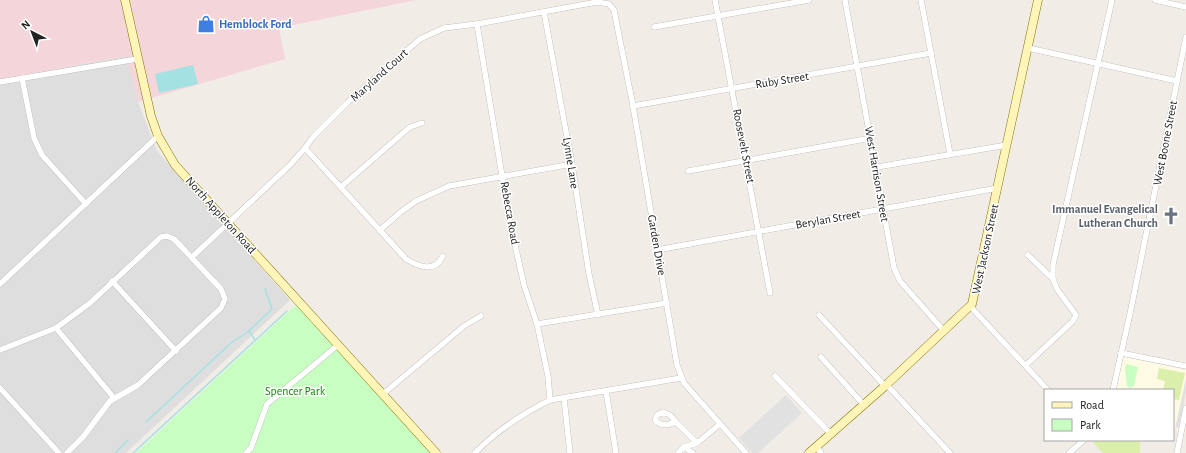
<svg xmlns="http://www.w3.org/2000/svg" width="1186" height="453" viewBox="0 0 1186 453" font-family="'Alegreya Sans',sans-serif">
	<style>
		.residential { fill: #dfdede }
		.commercial { fill: #f4d6da }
		.education { fill: #fffae3 }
		.grass { fill: #daf0aa }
		.park { fill: #c9fec2 }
		.parking { fill: #e1e1e1 }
		.water { fill: #a4e1e3 }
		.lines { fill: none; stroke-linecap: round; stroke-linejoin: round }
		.stream { stroke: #a4e1e3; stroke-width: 1.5 }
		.street-casing { stroke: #a8a8a8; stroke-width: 6 }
		.secondary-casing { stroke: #807600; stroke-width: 9 }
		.street { stroke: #fff; stroke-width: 5.5 }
		.secondary { stroke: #fff5b8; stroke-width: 8 }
		.labels { text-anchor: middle; stroke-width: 3; stroke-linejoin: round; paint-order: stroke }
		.shop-label { font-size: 12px; font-weight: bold; fill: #366cbe; stroke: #fff; text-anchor: start }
		.street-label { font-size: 12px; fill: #212121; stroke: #fff }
		.worship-label { font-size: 12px; font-weight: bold; fill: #5b616d; stroke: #fff; text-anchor: end }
		.park-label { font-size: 12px; fill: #118603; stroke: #fff }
	</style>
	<rect width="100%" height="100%" fill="#f2ece7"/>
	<path class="residential" d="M 127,56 L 138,102 L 157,151 L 290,300 L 126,453 L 0,453 L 0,79 Z"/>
	<path class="commercial" d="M 0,0 L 416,0 L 279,28 L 285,59 L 138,102 L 126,56 L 0,79 Z"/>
	<path class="education" d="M 1125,357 L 1186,370 L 1186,393 L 1178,430 L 1173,429 L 1173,390 L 1115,390 L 1122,359 Z"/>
	<g class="grass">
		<path d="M 1159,368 L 1185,373 L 1179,400 L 1173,399 L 1173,390 L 1163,390 L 1165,381 L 1157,379 Z"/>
		<path d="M 1096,440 L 1140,440 L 1140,453 L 1103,453 L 1093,442 Z"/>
	</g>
	<g class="park">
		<path d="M 299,302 L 436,453 L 136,453 Z"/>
		<path d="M 1126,364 L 1138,367 L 1134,386 L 1130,388 L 1127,386 L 1125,371 Z"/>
	</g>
	<g class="parking">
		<path d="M 1186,378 L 1186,392 L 1179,427 L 1175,429 Z"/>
		<path d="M 786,395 L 802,413 L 758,453 L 752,453 L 739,438 Z"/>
	</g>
	<path class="water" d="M 193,65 L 198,84 L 159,93 L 155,74 Z"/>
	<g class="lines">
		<g class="stream">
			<path d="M 249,331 L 255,340"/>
			<path d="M 146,422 L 231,343 L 249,331 L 272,309 L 265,289"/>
			<path d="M 115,453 L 128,440"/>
			<path d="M 133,453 L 287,311"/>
		</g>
		<g class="street-casing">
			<g id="street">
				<path d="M 715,0 L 770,293"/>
				<path d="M 845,0 L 894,268 L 900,281 L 944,331"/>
				<path d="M 921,0 L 950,154"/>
				<path d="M 1155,0 L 1186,7"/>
				<path d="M 544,12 L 572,164 L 589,274 L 598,315"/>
				<path d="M 477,24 L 509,218 L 524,285 L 537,324 L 548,376 L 550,400"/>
				<path d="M 654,27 L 809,0"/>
				<path d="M 1028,48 L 1177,81"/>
				<path d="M 22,78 L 34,138 L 42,155 L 86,204"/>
				<path d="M 0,82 L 137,59"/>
				<path d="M 633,106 L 931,53"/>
				<path d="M 305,148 L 406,259 C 419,267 435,273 443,256"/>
				<path d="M 877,167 L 1007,145"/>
				<path d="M 688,171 L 871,138"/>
				<path d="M 342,186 L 410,127 L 422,123"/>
				<path d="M 380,230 L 402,211 L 416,201 L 449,186 L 572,164"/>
				<path d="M 657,250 L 998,188"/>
				<path d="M 192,257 L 290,165 L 305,148 L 313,137 L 348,102 L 420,39 L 444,28 L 477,24 L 597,2 L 609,4 L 614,10 L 633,106 L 677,365 L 684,383 L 746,453"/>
				<path d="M 1053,279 L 1053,265 L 1112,0"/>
				<path d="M 112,281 L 176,351"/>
				<path d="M 0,284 L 158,136"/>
				<path d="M 970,306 L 1048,390"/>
				<path d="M 819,315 L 885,386"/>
				<path d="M 537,324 L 667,303"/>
				<path d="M 56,328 L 114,398"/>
				<path d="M 0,350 L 56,328 L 90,303 L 161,237 L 167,236 L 174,239 L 221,289 L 225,299 L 221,308 L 138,385 L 110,401 L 83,437 L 67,453"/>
				<path d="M 1121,353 L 1186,366"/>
				<path d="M 821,357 L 863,404"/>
				<path d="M 1026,365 L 1073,321 L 1076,315 L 1057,289 L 1053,279 L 1028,255"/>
				<path d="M 775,376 L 830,433"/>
				<path d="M 886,384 L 950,453"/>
				<path d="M 0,388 L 59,453"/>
				<path d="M 1113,390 L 1131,309 L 1186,37"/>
				<path d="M 606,391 L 616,453"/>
				<path d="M 383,394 L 464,326 L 481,316"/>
				<path d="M 564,398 L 570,453"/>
				<path d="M 663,412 L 670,415 L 676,422 C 667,425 662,427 655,420 L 657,415 Z"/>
				<path d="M 676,422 L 697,443"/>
				<path d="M 816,446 L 821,453"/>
				<path d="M 684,447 L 697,443 L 720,424"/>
				<path d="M 246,453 L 251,448 L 267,404 L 338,345"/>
				<path d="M 475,453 C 497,430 522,414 550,400 L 681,378"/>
				<path d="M 678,453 L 684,447 L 693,453"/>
				<path d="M 1069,453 L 1084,440"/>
				<path d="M 1177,453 L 1186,408"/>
			</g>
		</g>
		<g class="secondary-casing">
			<g id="secondary">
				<path d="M 125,0 L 151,116 L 158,136 L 175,165 L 436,453"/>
				<path d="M 809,453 L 885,386 L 972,304 L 1038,0"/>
			</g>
		</g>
		<use href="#street" class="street"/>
		<use href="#secondary" class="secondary"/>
	</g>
	<defs>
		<g id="shop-bare" transform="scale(1.38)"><path d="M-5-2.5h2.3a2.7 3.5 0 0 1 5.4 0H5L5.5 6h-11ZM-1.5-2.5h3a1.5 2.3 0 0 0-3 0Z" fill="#3f7fe0" stroke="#fff" stroke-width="2.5" paint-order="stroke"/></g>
		<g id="church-bare" transform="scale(1.38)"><path d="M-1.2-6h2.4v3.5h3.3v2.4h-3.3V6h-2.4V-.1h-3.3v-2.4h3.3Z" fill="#6b7280" stroke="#fff" stroke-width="2.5" paint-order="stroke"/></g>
	</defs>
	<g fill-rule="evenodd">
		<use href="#shop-bare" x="206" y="24"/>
		<use href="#church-bare" x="1171" y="216"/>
	</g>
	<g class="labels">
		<g class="shop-label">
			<text x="219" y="28">Hemblock Ford</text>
		</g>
		<g class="street-label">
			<text transform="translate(379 75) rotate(-42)" y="4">Maryland Court</text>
			<text transform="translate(782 80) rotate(-9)" y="4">Ruby Street</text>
			<text transform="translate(1165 143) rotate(-79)" y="4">West Boone Street</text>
			<text transform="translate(744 146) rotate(79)" y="4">Roosevelt Street</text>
			<text transform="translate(571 163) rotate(81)" y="4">Lynne Lane</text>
			<text transform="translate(877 174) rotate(80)" y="4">West Harrison Street</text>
			<text transform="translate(510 213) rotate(80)" y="4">Rebecca Road</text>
			<text transform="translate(221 215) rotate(48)" y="4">North Appleton Road</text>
			<text transform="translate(828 219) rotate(-10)" y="4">Berylan Street</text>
			<text transform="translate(657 245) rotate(80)" y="4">Garden Drive</text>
			<text transform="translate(985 249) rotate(-78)" y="4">West Jackson Street</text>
		</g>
		<g class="worship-label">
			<text x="1158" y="213">Immanuel Evangelical<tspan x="1158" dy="14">Lutheran Church</tspan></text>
		</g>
		<g class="park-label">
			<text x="295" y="395">Spencer Park</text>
		</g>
	</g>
	<rect x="1044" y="389" width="130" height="52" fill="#ffffff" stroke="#a6a6a6"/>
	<rect x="1052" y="402" width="20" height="6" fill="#fff5b8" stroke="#a6a6a6"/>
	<text x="1080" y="409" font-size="12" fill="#212121">Road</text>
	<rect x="1052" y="419" width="20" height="12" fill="#c9fec2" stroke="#a6a6a6"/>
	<text x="1080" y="429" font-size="12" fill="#212121">Park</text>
	<g transform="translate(32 32) rotate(318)" stroke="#ffffff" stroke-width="3" paint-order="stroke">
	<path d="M0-3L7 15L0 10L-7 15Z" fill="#212121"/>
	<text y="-6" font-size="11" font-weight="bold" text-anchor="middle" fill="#212121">N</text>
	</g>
</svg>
